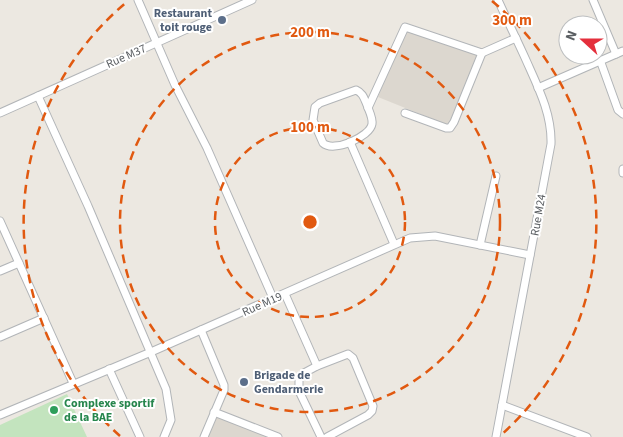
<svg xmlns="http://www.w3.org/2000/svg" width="623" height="437" viewBox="0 0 623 437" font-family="'Source Sans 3',sans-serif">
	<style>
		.education { fill: #dcd7cf }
		.green { fill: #c3e4be }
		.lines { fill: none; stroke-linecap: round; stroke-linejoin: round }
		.minor-casing { stroke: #b2b5b8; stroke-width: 9 }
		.minor { stroke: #fff; stroke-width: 7 }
		.ring { fill: none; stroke: #e15910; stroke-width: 2.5; stroke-dasharray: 9 6 }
		.service-dot { fill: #5c6f8a; stroke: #fff; stroke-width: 2 }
		.leisure-dot { fill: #2e9e5b; stroke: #fff; stroke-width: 2 }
		.labels { text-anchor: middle; stroke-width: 4; stroke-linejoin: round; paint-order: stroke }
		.service-label { font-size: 12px; font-weight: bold; fill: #4e5e75; stroke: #fff; text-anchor: end }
		.street-label { font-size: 12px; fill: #5a5e62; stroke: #fff }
		.leisure-label { font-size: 12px; font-weight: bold; fill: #27864d; stroke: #fff; text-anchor: start }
		.centre { fill: #e15910; stroke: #fff; stroke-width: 2.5 }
		.ring-label { font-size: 15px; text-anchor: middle; font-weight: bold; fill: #e15910; stroke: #fff; stroke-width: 4; stroke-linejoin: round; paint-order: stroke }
	</style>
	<rect width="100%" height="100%" fill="#ece8e1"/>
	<g class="education">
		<path d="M 406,28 L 478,55 L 450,126 L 378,97 Z"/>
		<path d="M 216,415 L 277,437 L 207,437 Z"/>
	</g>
	<path class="green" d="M 67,394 L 87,437 L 0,437 L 0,425 Z"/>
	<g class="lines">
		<g class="minor-casing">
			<g id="minor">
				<path d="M 138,0 L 175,85 L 207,148 L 273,298"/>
				<path d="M 593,0 L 616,54"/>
				<path d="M 600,60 L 618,110 L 623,114"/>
				<path d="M 538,88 L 623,51"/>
				<path d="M 356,90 C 363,93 364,98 367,105 C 369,111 373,118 372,124 C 370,137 333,153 323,143 L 313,120 L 315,107 L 320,103 Z"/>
				<path d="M 38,96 L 88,206 L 166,389 L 171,420 L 164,437"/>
				<path d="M 368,108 L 405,27 L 482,53 L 516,38"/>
				<path d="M 0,113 L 252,0"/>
				<path d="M 405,113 L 446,128 L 450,128 L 454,122 L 482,53"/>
				<path d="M 350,142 L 394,244"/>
				<path d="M 623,169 L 623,173"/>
				<path d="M 0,221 L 73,383"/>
				<path d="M 480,245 L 496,176"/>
				<path d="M 0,271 L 19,263"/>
				<path d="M 285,294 L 317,366"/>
				<path d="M 201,330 L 224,385 L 224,390 L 204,437"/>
				<path d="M 0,337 L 44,318"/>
				<path d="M 109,369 L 140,437"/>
				<path d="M 502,405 L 587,437"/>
				<path d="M 214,412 L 278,437"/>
				<path d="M 0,415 L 151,352 L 410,238 L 435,236 L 530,255"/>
				<path d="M 321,437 L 299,391 L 299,378 L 304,373 L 317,366 L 348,354 L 353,358 L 373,406 L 372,411 L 368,415 L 327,437"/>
				<path d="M 496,437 L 551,144 C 552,114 538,87 526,60 C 517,40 507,20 498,0"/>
			</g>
		</g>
		<use href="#minor" class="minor"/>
	</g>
	<g class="ring">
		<circle cx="310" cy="222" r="95"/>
		<circle cx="310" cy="222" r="190"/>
		<path d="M120 436A286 286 0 0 1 128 1M492 1A286 286 0 0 1 500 436"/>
	</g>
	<g class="service-dot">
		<circle cx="222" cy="20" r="5"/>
		<circle cx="244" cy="382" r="5"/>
	</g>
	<circle class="leisure-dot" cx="54" cy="410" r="5"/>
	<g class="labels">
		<g class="service-label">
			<text x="212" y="17">Restaurant<tspan x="212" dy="14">toit rouge</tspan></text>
			<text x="254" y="379" text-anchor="start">Brigade de<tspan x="254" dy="14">Gendarmerie</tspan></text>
		</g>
		<g class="street-label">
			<text transform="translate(126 56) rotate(-24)" y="4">Rue M37</text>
			<text transform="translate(538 215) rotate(-80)" y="4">Rue M24</text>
			<text transform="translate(262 304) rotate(-24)" y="4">Rue M19</text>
		</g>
		<g class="leisure-label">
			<text x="64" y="407">Complexe sportif<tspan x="64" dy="14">de la BAE</tspan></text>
		</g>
	</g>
	<circle cx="310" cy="222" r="8" class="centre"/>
	<g class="ring-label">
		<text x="512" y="25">300 m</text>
		<text x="310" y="37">200 m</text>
		<text x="310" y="132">100 m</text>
	</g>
	<g transform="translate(583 40) rotate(291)"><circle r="24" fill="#ffffff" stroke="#bdbfc0"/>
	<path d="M0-4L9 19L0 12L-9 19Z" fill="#e42f3c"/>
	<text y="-8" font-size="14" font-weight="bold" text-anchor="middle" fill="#5a5e62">N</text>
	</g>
</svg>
